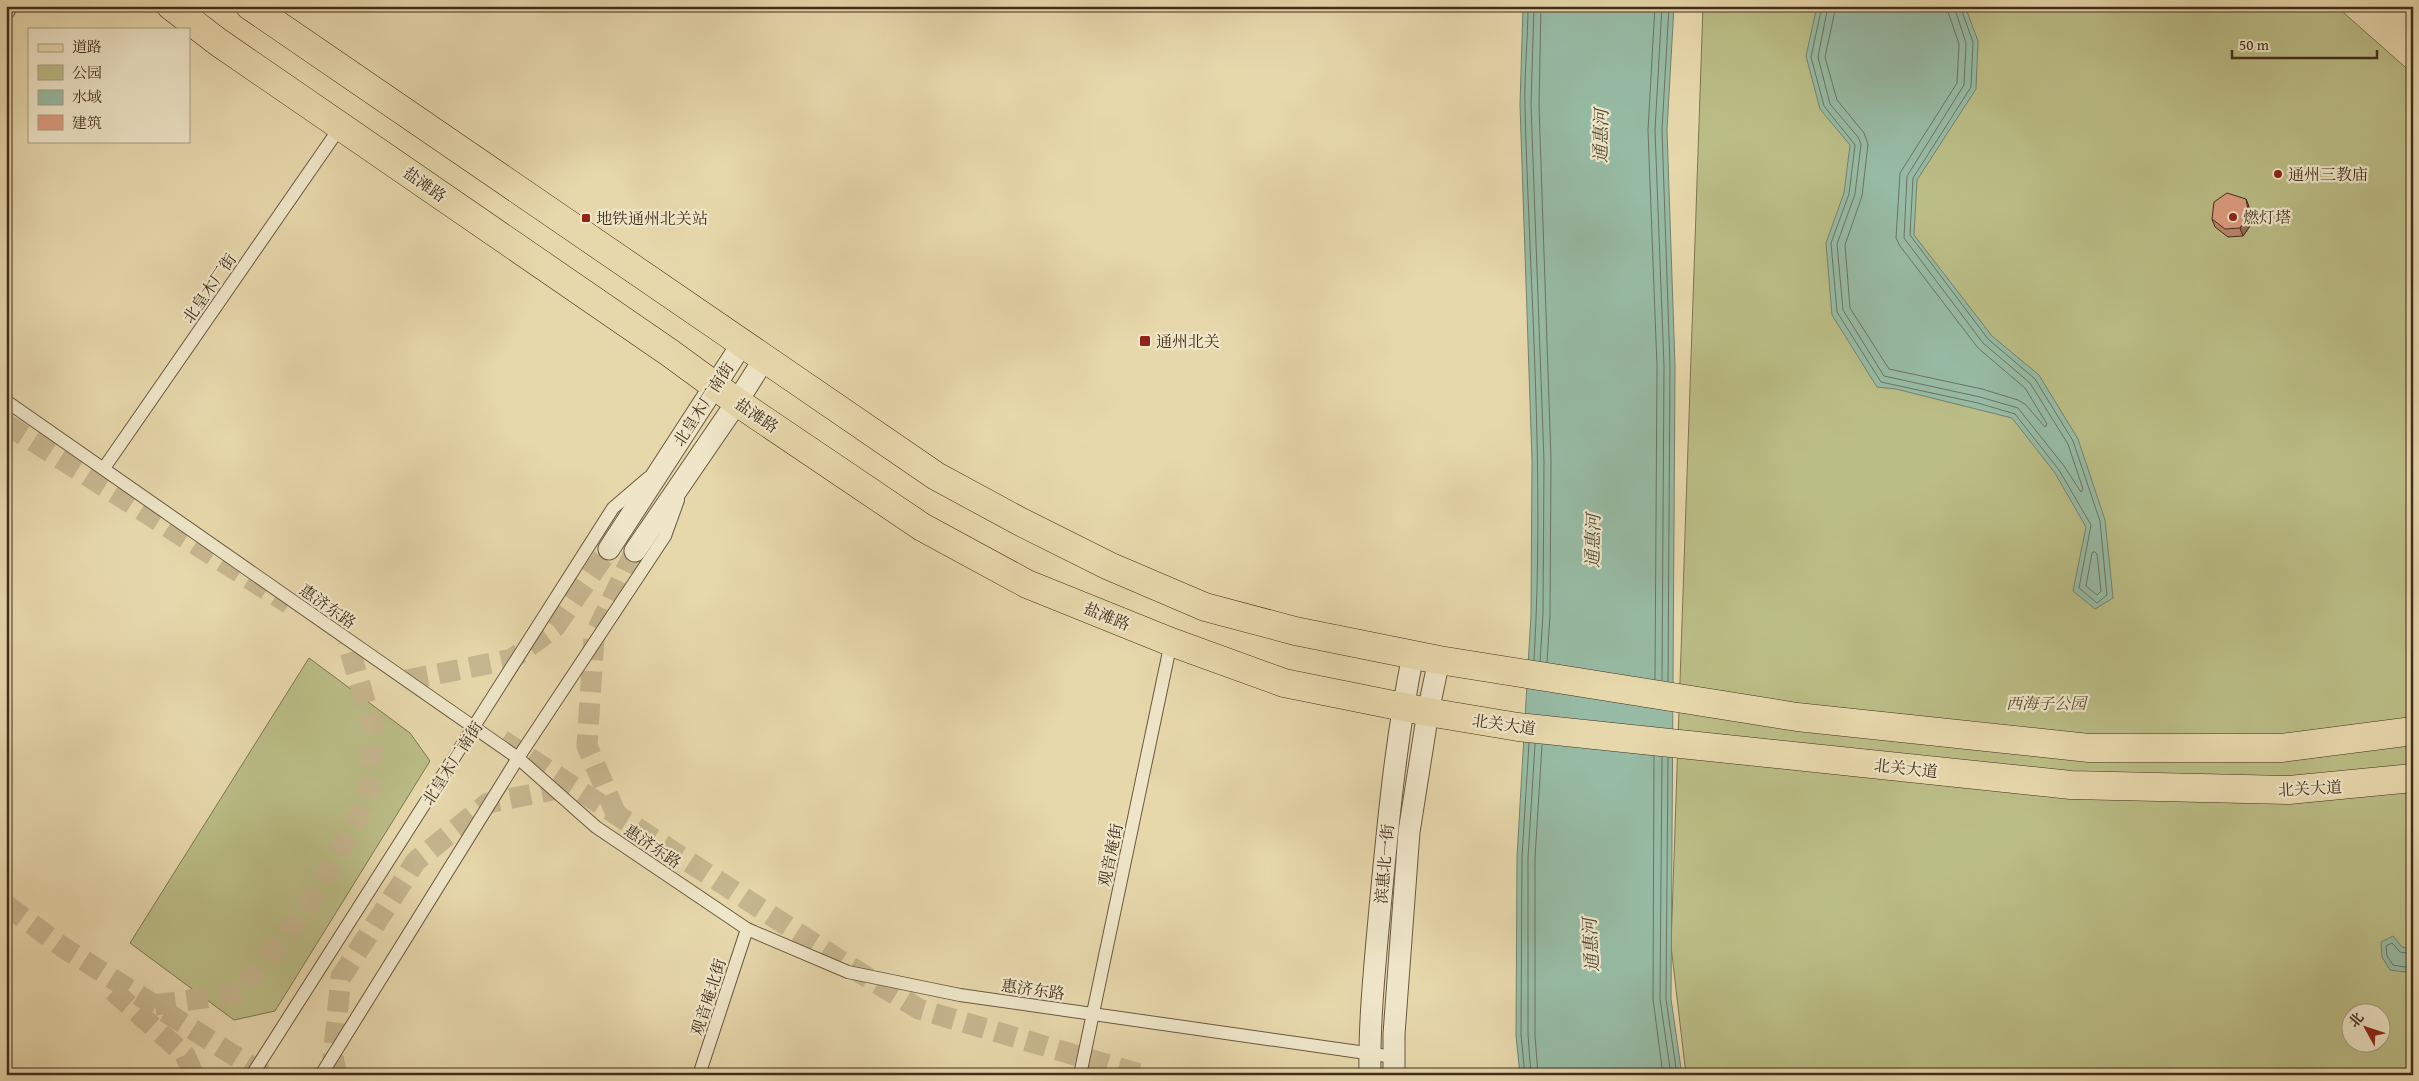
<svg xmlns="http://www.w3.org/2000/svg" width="2419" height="1081" viewBox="0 0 2419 1081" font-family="'Gentium Book Plus','Noto Serif SC',serif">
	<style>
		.green { fill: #bbbd86; stroke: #7e7552; fill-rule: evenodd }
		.water { fill: #97bba5; stroke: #75826f }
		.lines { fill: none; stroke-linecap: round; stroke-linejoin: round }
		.shore { stroke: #6c7461; stroke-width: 1 }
		.tertiary-tunnel { stroke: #c6b68f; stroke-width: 21; stroke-dasharray: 21 11; stroke-linecap: butt }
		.pedestrian-casing { stroke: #6a5841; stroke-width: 14 }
		.tertiary-casing { stroke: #6a5841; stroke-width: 23 }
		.primary-casing { stroke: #412d1d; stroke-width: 29 }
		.pedestrian { stroke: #efe6c9; stroke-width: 12 }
		.tertiary { stroke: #efe6c9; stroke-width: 21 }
		.primary { stroke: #e7d8ac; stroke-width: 28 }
		.wall { fill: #bd866d; stroke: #412d1d }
		.shaded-wall { fill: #9a6d59; stroke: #412d1d }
		.building { fill: #dc9c7f; stroke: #412d1d }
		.poi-dot { fill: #8f2418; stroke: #efe6c9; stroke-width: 2 }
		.labels { text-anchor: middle; stroke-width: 4.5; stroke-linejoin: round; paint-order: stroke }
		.poi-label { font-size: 16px; fill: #412d1d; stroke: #efe6c9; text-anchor: start }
		.street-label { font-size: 16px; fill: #412d1d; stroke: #efe6c9 }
		.park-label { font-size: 16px; font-style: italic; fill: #594a32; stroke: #efe6c9 }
		.water-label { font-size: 18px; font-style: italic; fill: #524938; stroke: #efe6c9 }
	</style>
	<rect width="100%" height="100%" fill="#e7d8ac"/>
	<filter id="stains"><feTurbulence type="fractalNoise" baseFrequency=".004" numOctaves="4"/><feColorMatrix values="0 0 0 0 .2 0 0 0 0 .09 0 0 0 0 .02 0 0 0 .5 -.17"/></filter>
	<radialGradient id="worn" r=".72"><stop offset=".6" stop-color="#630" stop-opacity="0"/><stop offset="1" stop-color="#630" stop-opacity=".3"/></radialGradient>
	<g class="green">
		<path d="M 1703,6 L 2336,6 L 2413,74 L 2413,1075 L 1686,1075 L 1671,946 ZM 2352,1014 L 2382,1014 L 2382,1044 L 2352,1044 Z"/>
		<path d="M 309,658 L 410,733 L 430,761 L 275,1011 L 234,1020 L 130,943 Z"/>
	</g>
	<g class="water">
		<path d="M 1523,6 L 1674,6 L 1667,130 L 1675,366 L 1671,999 L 1682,1075 L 1520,1075 L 1516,1036 L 1517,857 L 1531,614 L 1532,461 L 1520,105 Z"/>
		<path d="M 1817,6 L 1965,6 L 1978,41 L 1976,89 L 1917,180 L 1914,235 L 1992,336 L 2039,375 L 2078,439 L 2105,520 L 2113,598 L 2095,609 L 2073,591 L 2086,527 L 2055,473 L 2012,418 L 1896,389 L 1877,387 L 1832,315 L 1826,243 L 1844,193 L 1850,145 L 1820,109 L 1806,56 Z"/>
		<path d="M 2393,936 L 2402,947 L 2413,949 L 2413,970 L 2404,972 L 2390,970 L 2382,957 L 2381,942 Z"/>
	</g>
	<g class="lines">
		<g class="shore">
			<path d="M 1528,6 C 1528,40 1524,74 1525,108 C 1530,292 1545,476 1534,660"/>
			<path d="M 1534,6 L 1531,105 L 1544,461 L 1543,614 L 1540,661"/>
			<path d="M 1541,6 L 1539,105 L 1551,460 L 1550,615 L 1547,662"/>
			<path d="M 1822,6 L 1811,57 L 1824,106 L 1855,145 L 1849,194 L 1831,243 L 1837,312 L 1881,382 L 1978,403 L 2015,414 L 2059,470 L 2091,525 L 2079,588 L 2097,603 L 2107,595 L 2100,521 L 2073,441 L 2035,379 L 1988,339 L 1910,235 L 1913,178 L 1971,87 L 1973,42 L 1960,6"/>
			<path d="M 1828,6 L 1818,57 L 1830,104 L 1858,137 L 1861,144 L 1855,194 L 1837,244 L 1843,310 L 1884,376 L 1980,397 L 2018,408 L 2064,466 L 2081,492 L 2083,489 L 2068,444 L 2030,383 L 1983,343 L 1904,238 L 1907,176 L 1964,85 L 1966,43 L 1954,6"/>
			<path d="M 1836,6 L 1825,57 L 1837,100 L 1864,133 L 1868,144 L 1862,196 L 1845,245 L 1850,308 L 1889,369 L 1982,389 L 2018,400 L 2025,404 L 2045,427 L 2047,424 L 2025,388 L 1978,348 L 1900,246 L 1896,238 L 1900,173 L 1957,83 L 1959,44 L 1946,6"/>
			<path d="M 2095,552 L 2097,554 L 2101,591 L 2097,595 L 2086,586 L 2092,553 Z"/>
			<path d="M 1655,679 L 1657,367 L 1648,130 L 1655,6"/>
			<path d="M 1662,680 L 1664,366 L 1655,130 L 1662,6"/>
			<path d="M 1668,681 L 1670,366 L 1662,130 L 1669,6"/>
			<path d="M 1654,756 L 1653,999 L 1663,1075"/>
			<path d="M 1662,757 L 1660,999 L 1671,1075"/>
			<path d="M 1668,758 L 1666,999 L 1677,1075"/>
			<path d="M 2413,954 L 2400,952 L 2392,943 L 2386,946 L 2387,956 L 2393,965 L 2404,967 L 2413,965"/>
			<path d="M 1525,1075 L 1521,1035 L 1522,857 L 1529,743"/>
			<path d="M 1531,1075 L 1528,1035 L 1528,858 L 1535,744"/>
			<path d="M 1538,1075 L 1535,1035 L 1535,858 L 1542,745"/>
		</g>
		<g class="tertiary-tunnel">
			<path d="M 6,424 L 289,604"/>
			<path d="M 407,680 L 512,659 L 555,627 L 609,549"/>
			<path d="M 502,740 L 844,963 L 919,1009 L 1143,1075"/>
			<path d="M 616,814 L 587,746 L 594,637 L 635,551"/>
			<path d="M 6,905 L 64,948 L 265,1075"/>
			<path d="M 113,991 L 185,1055 L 194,1075"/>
			<path d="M 155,1005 L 239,993 L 306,909 L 368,800 L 373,728 L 347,641"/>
			<path d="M 337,1075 L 333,1058 L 341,977 L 416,861 L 488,803 L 573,786"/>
		</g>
		<g class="pedestrian-casing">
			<g id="pedestrian">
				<path d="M 6,15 L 12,6"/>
				<path d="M 6,401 L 518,758 L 596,827 L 747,929 L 848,972 L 960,995 L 1394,1057"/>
				<path d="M 104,468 L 341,126"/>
				<path d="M 252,1075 L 613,508 L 648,478"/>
				<path d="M 321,1075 L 518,758 L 665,536 L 678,500"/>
				<path d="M 699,1075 L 747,929"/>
				<path d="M 1080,1075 L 1171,642"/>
			</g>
		</g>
		<g class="tertiary-casing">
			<g id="tertiary">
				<path d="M 609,549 L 742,344"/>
				<path d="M 635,551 L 737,402 L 764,359"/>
				<path d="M 1370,1075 C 1369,1019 1375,964 1380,908 C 1388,823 1396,738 1413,655"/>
				<path d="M 1394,1075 L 1394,1034 L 1409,832 L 1428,712 L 1439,660"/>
			</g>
		</g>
		<g class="primary-casing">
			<g id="primary">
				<path d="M 171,6 L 218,42 L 670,353 L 737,402 L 922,527 L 1027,584 L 1171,642 L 1284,683 L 1428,712 L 1518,727 L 2071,785 L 2289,790 L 2413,778"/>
				<path d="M 250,6 L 936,476 L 1021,522 L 1109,566 L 1205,607 L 1295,631 L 1439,660 L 1797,717 L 2089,748 L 2281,748 L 2413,731"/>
			</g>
		</g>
		<use href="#pedestrian" class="pedestrian"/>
		<use href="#tertiary" class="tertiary"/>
		<use href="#primary" class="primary"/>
	</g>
	<path class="wall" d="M 2246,199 L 2249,207 L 2252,223 L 2243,236 L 2228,237 L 2215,227 L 2212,219 Z"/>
	<path class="shaded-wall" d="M 2246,199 L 2249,207 L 2252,223 L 2243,236 L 2240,228 Z"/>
	<path class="building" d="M 2227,193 L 2246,199 L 2249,215 L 2240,228 L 2225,229 L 2212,219 L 2214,202 Z"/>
	<g class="poi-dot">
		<circle cx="2278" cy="174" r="5"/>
		<circle cx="2233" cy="217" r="5"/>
		<rect x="581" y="213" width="10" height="10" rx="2.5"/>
		<rect x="1139" y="335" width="12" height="12" rx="2.5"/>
	</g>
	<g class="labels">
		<g class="poi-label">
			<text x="2288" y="180">通州三教庙</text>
			<text x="2243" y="223">燃灯塔</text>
			<text x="596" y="224">地铁通州北关站</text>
			<text x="1156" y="347">通州北关</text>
		</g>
		<g class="street-label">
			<text transform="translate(425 184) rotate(35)" y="6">盐滩路</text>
			<text transform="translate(209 288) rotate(-55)" y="6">北皇木厂街</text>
			<text transform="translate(703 404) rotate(-57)" y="6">北皇木厂南街</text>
			<text transform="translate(757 415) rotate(34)" y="6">盐滩路</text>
			<text transform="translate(328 606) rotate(35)" y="6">惠济东路</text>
			<text transform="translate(1107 616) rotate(22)" y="6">盐滩路</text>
			<text transform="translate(1504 724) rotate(8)" y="6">北关大道</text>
			<text transform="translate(452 763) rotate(-57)" y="6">北皇木厂南街</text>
			<text transform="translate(1906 768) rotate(6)" y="6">北关大道</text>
			<text transform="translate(2310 788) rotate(-3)" y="6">北关大道</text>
			<text transform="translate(653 846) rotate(34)" y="6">惠济东路</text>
			<text transform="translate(1110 855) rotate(-78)" y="6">观音庵街</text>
			<text transform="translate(1384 864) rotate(-85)" y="6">滨惠北一街</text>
			<text transform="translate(1033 989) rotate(8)" y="6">惠济东路</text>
			<text transform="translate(708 997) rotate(-72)" y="6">观音庵北街</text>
		</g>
		<g class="park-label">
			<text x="2046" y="709">西海子公园</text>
		</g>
		<g class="water-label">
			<text transform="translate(1601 136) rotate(-89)" y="6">通惠河</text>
			<text transform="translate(1593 541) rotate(-89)" y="6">通惠河</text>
			<text transform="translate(1591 945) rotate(-93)" y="6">通惠河</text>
		</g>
	</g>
	<rect width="2419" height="1081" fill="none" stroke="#e7d8ac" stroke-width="25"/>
	<rect x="8" y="8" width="2404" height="1066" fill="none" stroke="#412d1d" stroke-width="2.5"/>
	<rect x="12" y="12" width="2394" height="1056" fill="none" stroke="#412d1d"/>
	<rect x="28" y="28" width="162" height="115" fill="#efe6c9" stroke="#a99c84"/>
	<rect x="38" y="44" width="25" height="8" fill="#e7d8ac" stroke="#a99c84"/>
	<text x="72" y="52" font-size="15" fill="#412d1d">道路</text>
	<rect x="38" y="65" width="25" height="15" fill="#bbbd86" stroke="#a99c84"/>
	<text x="72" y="78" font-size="15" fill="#412d1d">公园</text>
	<rect x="38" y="90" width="25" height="15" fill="#97bba5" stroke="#a99c84"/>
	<text x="72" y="102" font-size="15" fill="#412d1d">水域</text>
	<rect x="38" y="115" width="25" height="15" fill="#dc9c7f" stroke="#a99c84"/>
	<text x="72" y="128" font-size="15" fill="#412d1d">建筑</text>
	<g transform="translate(2366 1028) rotate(310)"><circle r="24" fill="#efe6c9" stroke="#a99c84"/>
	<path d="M0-4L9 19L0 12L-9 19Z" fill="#8f2418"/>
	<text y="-8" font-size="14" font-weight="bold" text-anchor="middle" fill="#412d1d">北</text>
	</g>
	<path d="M2232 50v8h145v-8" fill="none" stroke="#412d1d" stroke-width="2.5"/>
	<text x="2239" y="50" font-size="15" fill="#412d1d" stroke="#efe6c9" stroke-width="4" paint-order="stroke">50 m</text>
	<rect width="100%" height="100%" filter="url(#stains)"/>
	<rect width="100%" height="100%" fill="url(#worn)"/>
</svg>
